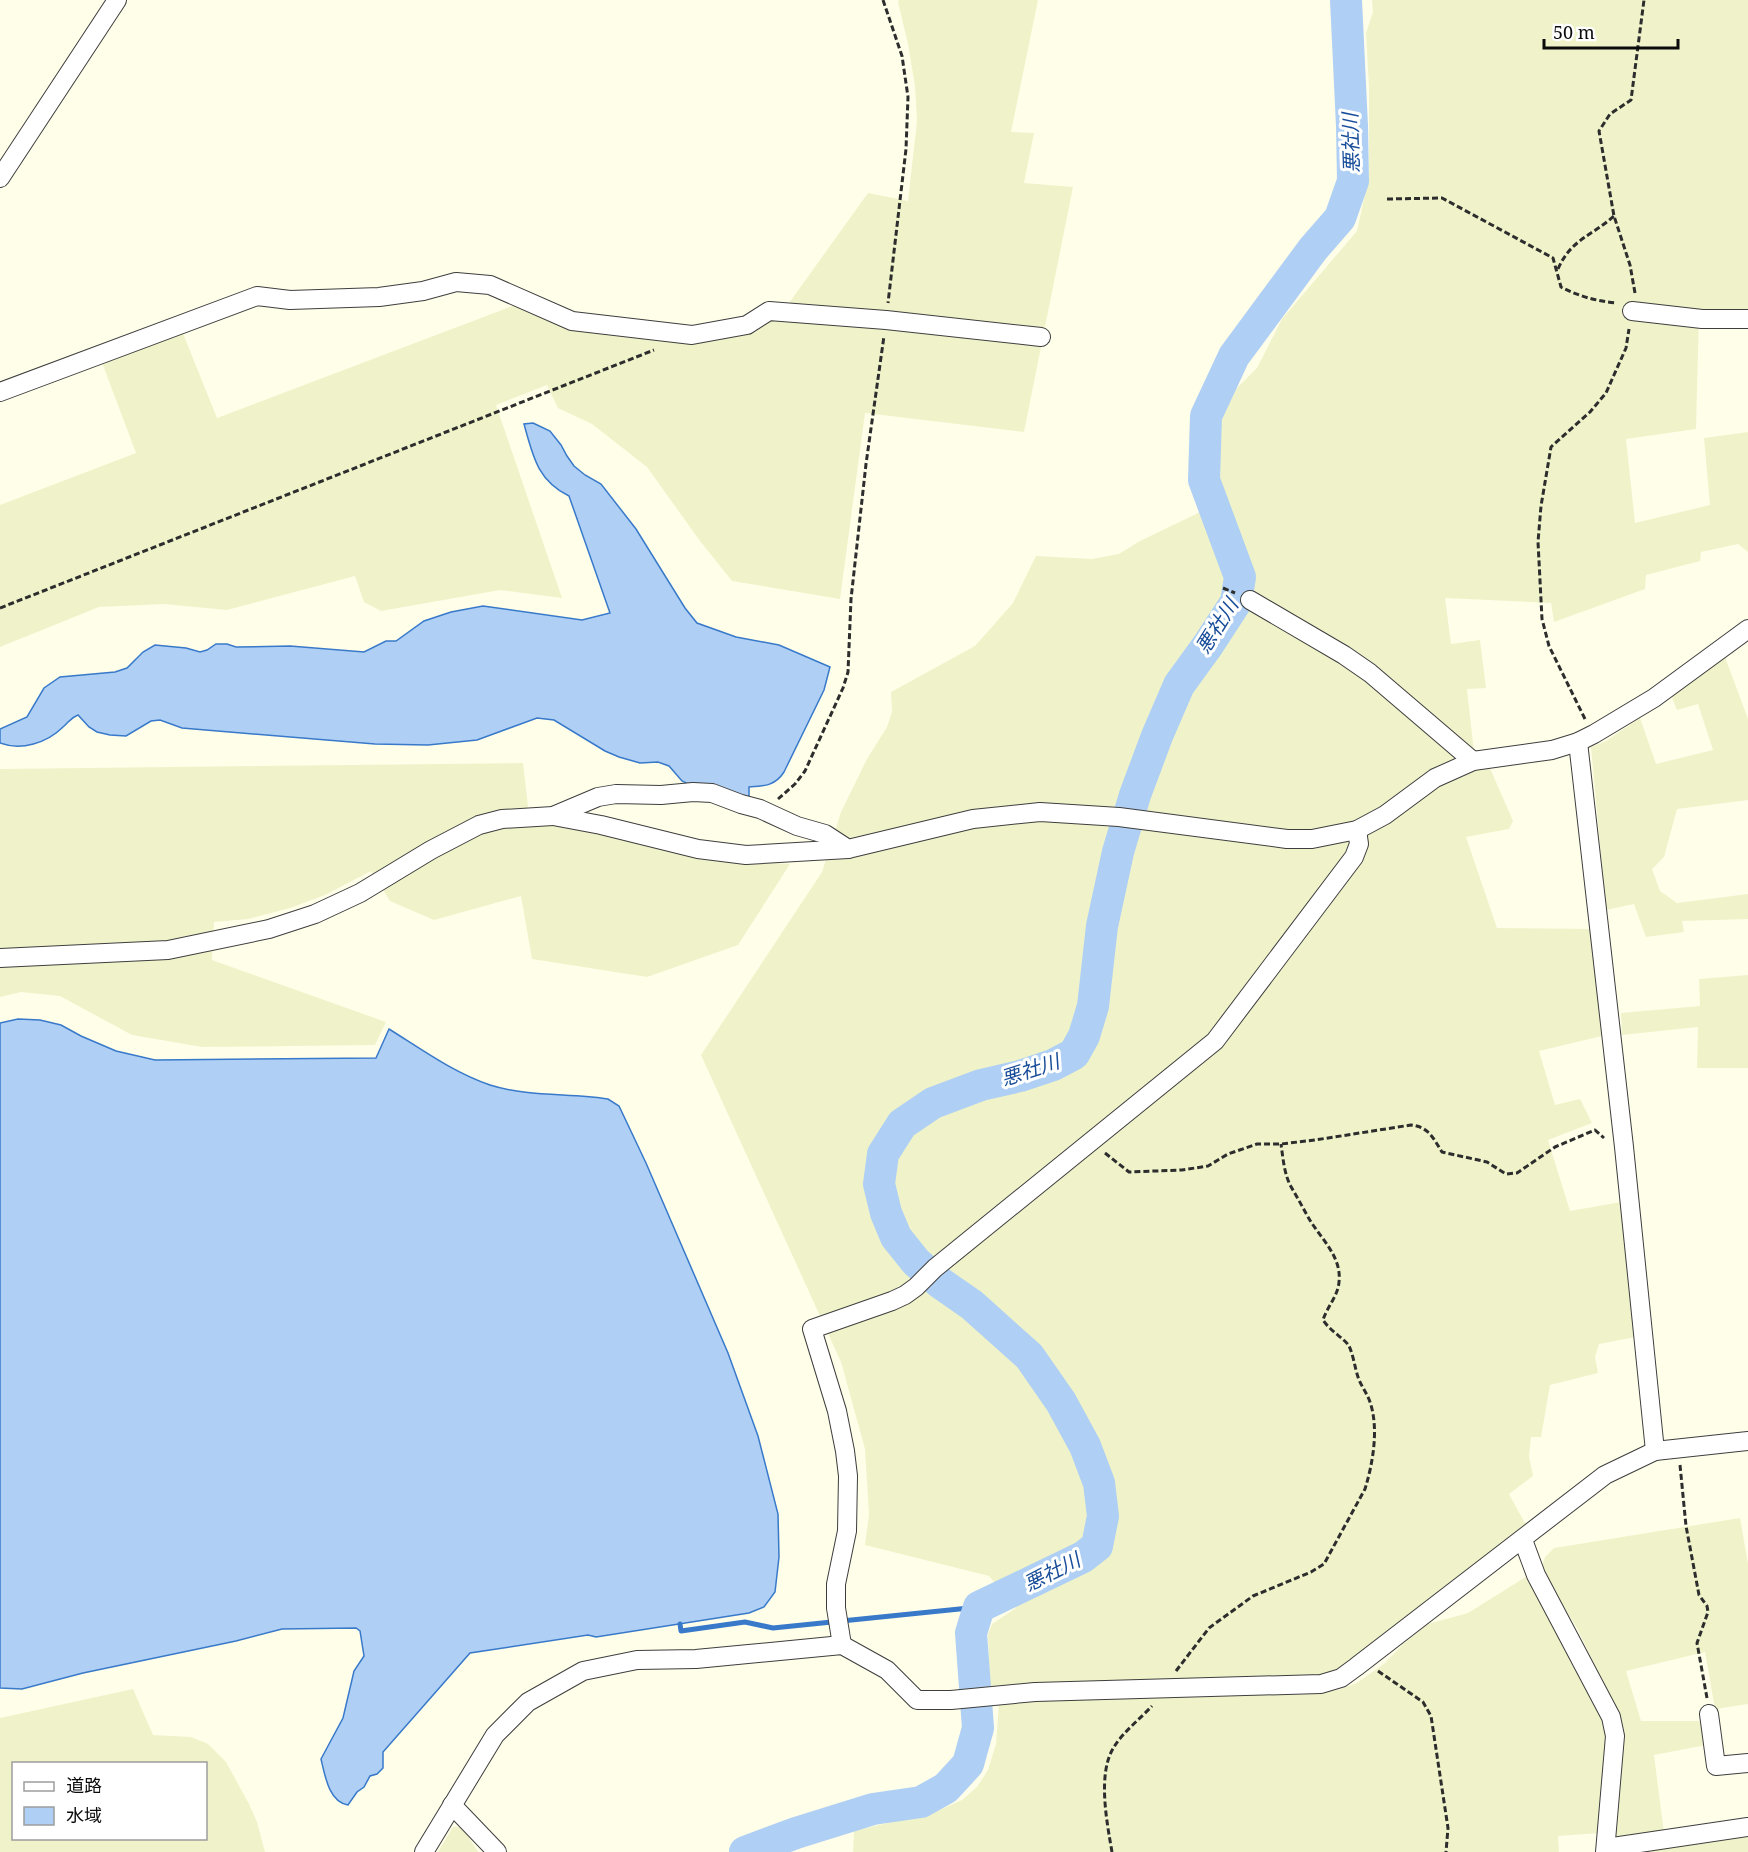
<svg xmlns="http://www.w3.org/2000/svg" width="1748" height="1852" viewBox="0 0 1748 1852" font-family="'Noto Serif','Noto Sans JP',serif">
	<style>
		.farmland { fill: #f0f3ca; fill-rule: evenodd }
		.water { fill: #afd0f4; stroke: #3879ca; stroke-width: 1.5 }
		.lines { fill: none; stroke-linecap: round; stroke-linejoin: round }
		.stream { stroke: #3879ca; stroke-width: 5 }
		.river { stroke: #afd0f4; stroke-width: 32 }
		.minor-casing { stroke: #3e3e3e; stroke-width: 20 }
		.path { stroke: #2d2d2d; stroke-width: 3; stroke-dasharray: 6 3; stroke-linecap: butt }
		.minor { stroke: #fff; stroke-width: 18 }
		.labels { text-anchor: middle; stroke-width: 6; stroke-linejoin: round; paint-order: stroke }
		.water-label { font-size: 20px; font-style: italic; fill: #184d99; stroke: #fff }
	</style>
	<rect width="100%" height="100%" fill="#fffee9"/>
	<g class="farmland">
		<path d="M 899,0 L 1038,0 L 1011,132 L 1034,133 L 1024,183 L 1073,187 L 1024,432 L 865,413 L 840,599 L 732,581 L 700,541 L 647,467 L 592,424 L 558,408 L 547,385 L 496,405 L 562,598 L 500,590 L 381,611 L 364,602 L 355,576 L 227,610 L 164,604 L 99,607 L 0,647 L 0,505 L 136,453 L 101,360 L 182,331 L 217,418 L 515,305 L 573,330 L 709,342 L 756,332 L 789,303 L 868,193 L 908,201 L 917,121 L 915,86 L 908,44 L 898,2 Z"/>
		<path d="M 1372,0 L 1748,0 L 1748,314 L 1699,313 L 1696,429 L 1626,439 L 1635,523 L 1710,505 L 1704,438 L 1748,432 L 1748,552 L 1738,544 L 1701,552 L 1700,561 L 1646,575 L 1645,589 L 1554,622 L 1551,603 L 1445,598 L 1451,644 L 1480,640 L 1486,688 L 1467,689 L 1476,770 L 1489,766 L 1513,821 L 1509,829 L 1466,837 L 1497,928 L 1590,929 L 1602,1036 L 1539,1051 L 1555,1105 L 1580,1099 L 1592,1123 L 1548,1140 L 1570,1211 L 1621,1202 L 1635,1337 L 1599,1344 L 1595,1357 L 1598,1373 L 1550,1385 L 1541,1437 L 1531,1437 L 1529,1456 L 1533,1476 L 1509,1494 L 1527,1527 L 1338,1670 L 1319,1676 L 990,1686 L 988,1634 L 992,1624 L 1016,1608 L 989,1576 L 865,1545 L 869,1514 L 865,1449 L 841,1362 L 701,1055 L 822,872 L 841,812 L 867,759 L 887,727 L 892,712 L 891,692 L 975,646 L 1013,603 L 1036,556 L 1092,559 L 1119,554 L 1140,541 L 1223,501 L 1217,452 L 1221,418 L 1235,390 L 1257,368 L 1282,319 L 1357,231 L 1369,176 L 1369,87 L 1366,33 L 1373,12 Z"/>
		<path d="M 1725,657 L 1748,719 L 1748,800 L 1677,809 L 1664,857 L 1652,869 L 1660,891 L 1677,903 L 1748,894 L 1748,919 L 1682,921 L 1684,932 L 1646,937 L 1634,904 L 1606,910 L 1591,747 L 1606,741 L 1640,718 L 1656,764 L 1713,750 L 1698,704 L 1677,710 L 1671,695 Z"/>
		<path d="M 523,763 L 530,824 L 553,822 L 744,861 L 790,864 L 738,945 L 647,977 L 532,959 L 521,896 L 434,920 L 390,901 L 371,871 L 325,895 L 290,908 L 248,919 L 214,922 L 212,960 L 386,1022 L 375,1045 L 202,1047 L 132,1035 L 60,996 L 21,992 L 0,997 L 0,769 Z"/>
		<path d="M 1748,975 L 1748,1068 L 1697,1068 L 1698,1027 L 1622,1035 L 1621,1013 L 1700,1006 L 1699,979 Z"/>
		<path d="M 1740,1518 L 1748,1564 L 1748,1704 L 1715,1709 L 1705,1652 L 1626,1671 L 1641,1721 L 1703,1721 L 1706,1745 L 1654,1755 L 1664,1833 L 1612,1841 L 1623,1724 L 1577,1628 L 1545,1577 L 1542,1566 L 1545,1557 L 1554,1548 Z"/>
		<path d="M 1529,1575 L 1604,1716 L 1610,1740 L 1600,1833 L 1558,1836 L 1559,1852 L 853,1852 L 854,1831 L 937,1811 L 962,1800 L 977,1787 L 988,1770 L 996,1744 L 999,1702 L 1271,1694 L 1300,1695 L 1338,1690 L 1357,1683 L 1385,1663 L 1403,1644 L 1428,1624 L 1468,1613 Z"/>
		<path d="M 133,1689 L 153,1735 L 191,1737 L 208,1744 L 226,1762 L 249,1804 L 257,1822 L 265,1852 L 0,1852 L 0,1718 ZM 14,1764 L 206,1764 L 206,1838 L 14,1838 Z"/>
		<path d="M 453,1827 L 462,1827 L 478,1852 L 438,1852 Z"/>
		<path d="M 1748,1833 L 1748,1852 L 1615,1852 Z"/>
	</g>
	<g class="water">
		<path d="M 533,423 L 550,431 L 561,445 L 567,456 L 574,466 L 585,475 L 601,484 L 636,529 L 685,608 L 697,623 L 736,637 L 779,645 L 830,667 L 824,690 L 784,772 C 775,786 764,786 749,787 L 749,799 L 692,786 L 682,781 L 669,766 L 658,762 L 640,763 L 619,757 L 605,751 L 554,720 L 537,718 L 477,740 L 428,745 L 375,744 L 182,728 L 160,720 L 151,721 L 126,736 L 110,735 L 97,732 L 89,727 L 78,715 C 70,718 69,722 63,727 C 47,743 21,751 0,743 L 0,729 L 27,717 L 44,688 L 60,677 L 115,672 L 127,668 L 143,652 L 155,645 L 186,648 L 200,652 L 207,650 L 216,644 L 227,644 L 236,647 L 290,646 L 364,652 L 386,641 L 396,641 L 424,621 L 451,612 L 483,606 L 582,620 L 610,613 L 569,496 C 537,480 533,456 524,424 Z"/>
		<path d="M 18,1019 L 40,1020 L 61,1025 L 81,1036 L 116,1051 L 155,1060 L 376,1058 L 389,1029 C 421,1049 454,1073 490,1085 C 528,1097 569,1093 608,1099 L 619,1106 L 646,1163 L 728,1353 L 758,1436 L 778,1514 L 779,1557 L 775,1592 L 764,1607 L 749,1613 L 596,1637 L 588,1635 L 470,1653 L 383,1752 L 383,1768 L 377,1774 L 370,1776 L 364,1787 L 357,1792 L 348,1805 C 329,1802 325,1776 321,1759 L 343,1718 L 354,1671 L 364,1656 L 360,1631 L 356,1628 L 282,1629 L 236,1641 L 83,1673 L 22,1689 L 0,1688 L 0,1023 Z"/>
	</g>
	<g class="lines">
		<path class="stream" d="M 680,1624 L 681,1631 L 745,1622 L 773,1628 L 979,1607"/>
		<path class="river" d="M 745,1852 L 796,1833 L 873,1809 L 921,1802 L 946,1788 L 968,1764 L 978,1728 L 971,1633 L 979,1607 L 1083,1557 L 1097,1546 L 1103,1516 L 1099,1483 L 1085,1446 L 1061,1402 L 1029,1356 L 972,1305 L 939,1282 L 916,1262 L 896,1237 L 886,1213 L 879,1184 L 883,1154 L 902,1124 L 933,1103 L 981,1085 L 1020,1076 L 1053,1065 L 1074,1054 L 1084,1036 L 1093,1006 L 1102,926 L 1118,852 L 1135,795 L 1157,736 L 1179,685 L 1208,645 L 1236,602 L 1240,577 L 1204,480 L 1206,416 L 1234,356 L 1313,249 L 1340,218 L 1353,181 L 1352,126 L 1346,0"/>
		<g class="minor-casing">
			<g id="minor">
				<path d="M 0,178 L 117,0"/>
				<path d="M 1632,311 L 1702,319 L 1748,319"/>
				<path d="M 0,392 L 257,296 L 290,300 L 379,297 L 423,291 L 456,282 L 490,285 L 572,321 L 692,335 L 747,325 L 769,311 L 886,320 L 1041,337"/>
				<path d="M 1250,600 L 1344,655 L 1370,673 L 1473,761"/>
				<path d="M 1578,742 L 1624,1147 L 1655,1451"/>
				<path d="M 553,816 L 601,825 L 698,849 L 746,855 L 848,849"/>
				<path d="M 0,958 L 168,950 L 269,929 L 315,914 L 360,893 L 431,850 L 479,825 L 502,819 L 553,816 L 598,797 L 616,794 L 661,795 L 693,792 L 712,793 L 741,804 L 760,809 L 797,826 L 825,834 L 848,849 L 973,819 L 1040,812 L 1119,817 L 1287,839 L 1312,839 L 1357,830 L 1385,815 L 1435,778 L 1473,761 L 1552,750 L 1578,742 L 1594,734 L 1654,698 L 1748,629"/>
				<path d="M 1523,1540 L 1536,1575 L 1611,1717 L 1615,1736 L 1605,1852"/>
				<path d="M 842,1645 L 836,1608 L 836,1584 L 847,1531 L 848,1476 L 845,1451 L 837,1411 L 812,1329 L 892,1301 L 905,1295 L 916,1287 L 935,1268 L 1215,1041 L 1354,857 L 1359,844 L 1357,830"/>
				<path d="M 1709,1714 L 1716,1766 L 1748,1763"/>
				<path d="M 452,1805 L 497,1852"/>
				<path d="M 1606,1848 L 1748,1827"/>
				<path d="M 424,1852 L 495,1735 L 528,1702 L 583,1671 L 637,1660 L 696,1659 L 842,1645 L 887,1670 L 917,1700 L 951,1700 L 1035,1692 L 1321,1684 L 1341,1678 L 1356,1667 L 1605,1475 L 1655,1451 L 1748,1441"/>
			</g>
		</g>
		<g class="path">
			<path d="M 883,0 L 902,56 L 908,97 L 906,149 L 888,303"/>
			<path d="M 1387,199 L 1442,198 L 1553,258 L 1561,287 C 1578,296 1596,301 1616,303"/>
			<path d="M 1558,269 C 1571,239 1592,236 1614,216"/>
			<path d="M 1635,293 L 1630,265 L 1614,216 L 1599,131 L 1610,114 L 1631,100 L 1644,0"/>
			<path d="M 1223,588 L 1235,593"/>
			<path d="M 0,608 L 654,350"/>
			<path d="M 1585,719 L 1549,646 L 1542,619 L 1538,542 L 1541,506 L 1551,447 L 1590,412 L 1606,393 L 1626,348 L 1629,329"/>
			<path d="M 778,799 L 795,784 L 805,771 L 843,688 L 848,672 L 851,599 L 866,464 L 884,336"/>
			<path d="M 1105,1153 L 1129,1172 L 1182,1170 L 1208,1166 L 1228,1154 L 1257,1144 L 1281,1144 L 1315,1140 L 1411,1125 C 1429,1127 1433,1138 1442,1152 L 1487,1162 L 1506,1174 L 1517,1173 L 1555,1147 L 1595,1130 L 1604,1138"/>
			<path d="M 1680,1465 L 1686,1526 L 1699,1595 L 1707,1606 L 1708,1612 L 1697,1643 L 1707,1698"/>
			<path d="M 1176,1671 L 1209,1628 L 1253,1596 L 1311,1572 L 1324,1564 L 1365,1489 C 1373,1463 1379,1428 1370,1402 C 1367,1393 1361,1386 1358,1377 C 1355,1368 1353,1354 1349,1346 C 1344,1338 1330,1331 1323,1320 C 1327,1307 1338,1296 1339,1282 C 1342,1256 1320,1238 1308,1217 C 1302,1206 1296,1195 1290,1185 C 1284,1172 1283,1158 1281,1144"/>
			<path d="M 1378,1671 L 1423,1702 L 1431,1716 L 1448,1828 L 1446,1852"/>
			<path d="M 1112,1852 C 1107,1823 1097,1773 1114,1747 C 1123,1732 1140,1719 1152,1706"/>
		</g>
		<use href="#minor" class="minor"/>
	</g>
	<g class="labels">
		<g class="water-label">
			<text transform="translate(1351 143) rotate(-92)" y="7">悪社川</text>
			<text transform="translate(1217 626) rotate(-58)" y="7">悪社川</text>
			<text transform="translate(1030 1070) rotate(-18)" y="7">悪社川</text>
			<text transform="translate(1052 1572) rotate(-27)" y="7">悪社川</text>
		</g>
	</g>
	<rect x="12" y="1762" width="195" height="78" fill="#ffffff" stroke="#9d9d9d" stroke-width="1.5"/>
	<rect x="24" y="1782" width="30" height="9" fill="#ffffff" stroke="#9d9d9d" stroke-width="1.5"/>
	<text x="66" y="1792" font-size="18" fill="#0b0b0b">道路</text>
	<rect x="24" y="1807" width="30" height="18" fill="#afd0f4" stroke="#9d9d9d" stroke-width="1.5"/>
	<text x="66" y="1822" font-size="18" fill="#0b0b0b">水域</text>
	<path d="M1544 39v9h134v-9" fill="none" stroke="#0b0b0b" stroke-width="3"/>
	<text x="1553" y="39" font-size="18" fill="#0b0b0b" stroke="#ffffff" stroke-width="4.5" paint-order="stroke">50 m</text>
</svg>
